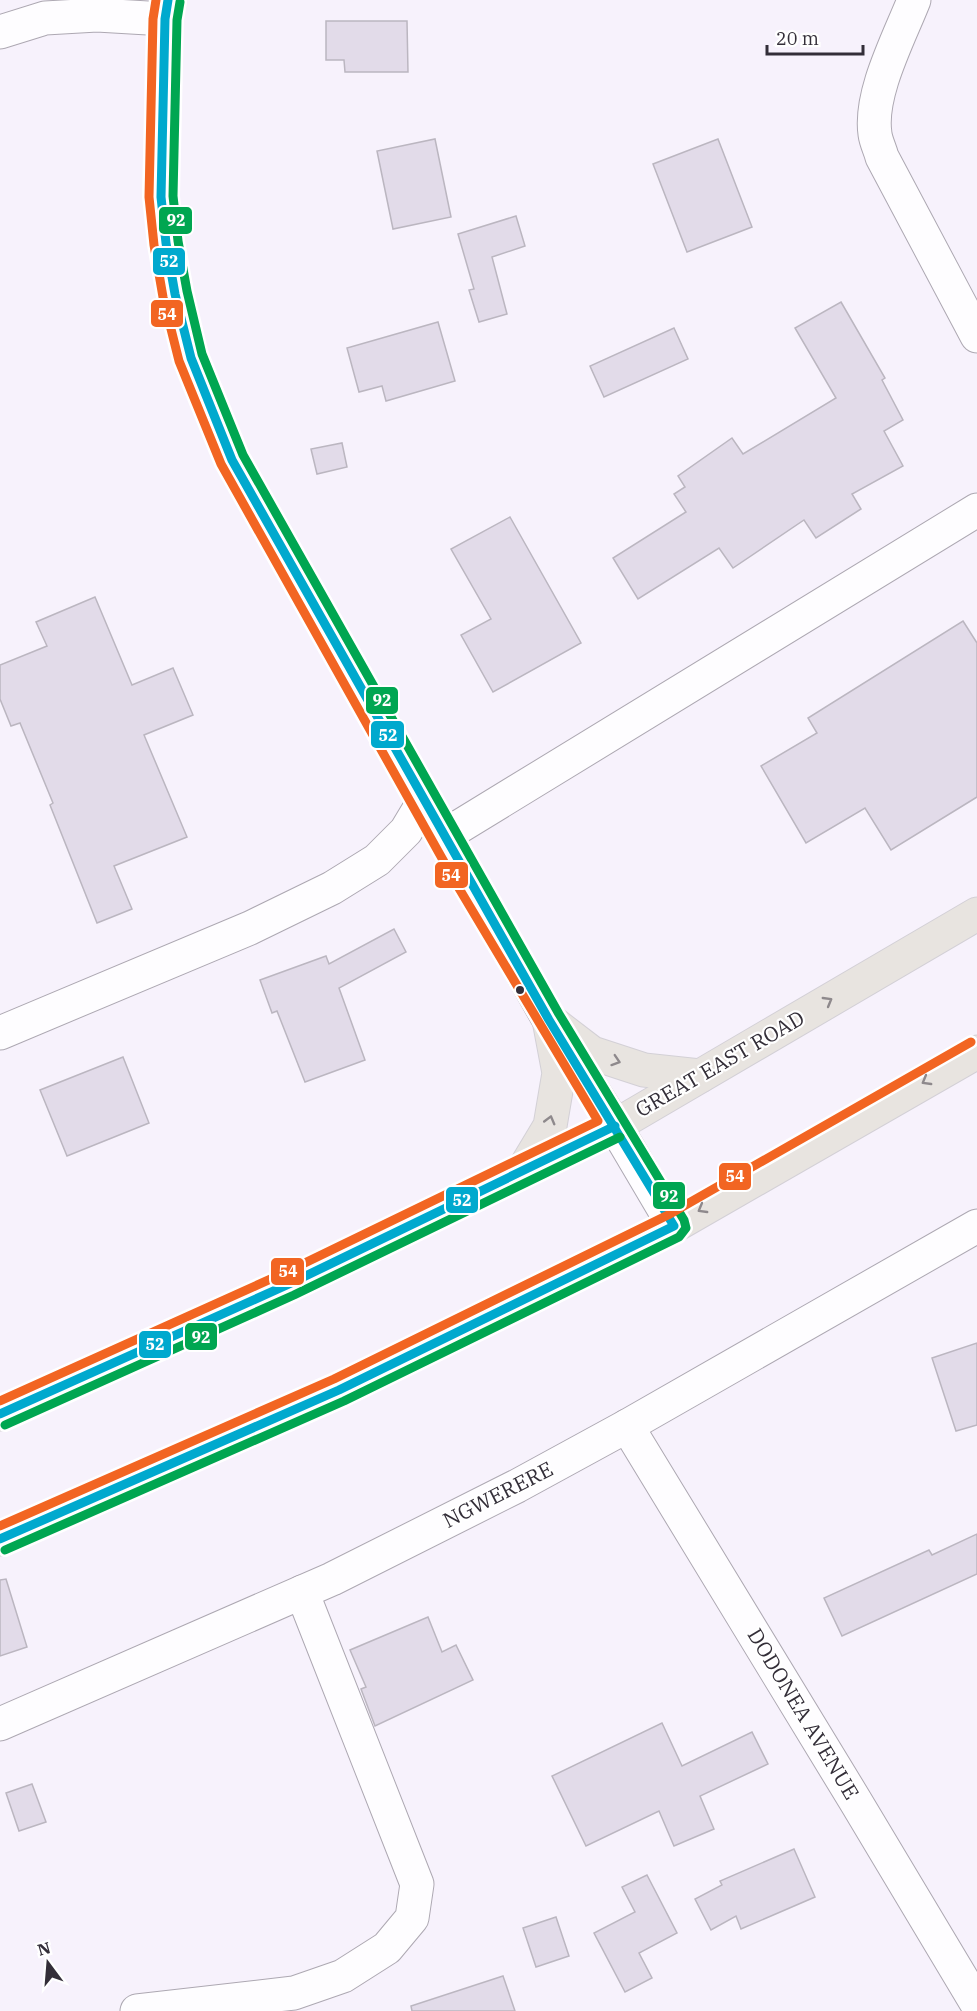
<svg xmlns="http://www.w3.org/2000/svg" width="977" height="2011" viewBox="0 0 977 2011" font-family="'IBM Plex Serif',serif">
	<style>
		.building { fill: #e2dbe9; stroke: #bbb6c0; stroke-width: 1.5 }
		.lines { fill: none; stroke-linecap: round; stroke-linejoin: round }
		.minor-casing { stroke: #ada8b2; stroke-width: 35 }
		.major-casing { stroke: #d3d0d6; stroke-width: 35 }
		.minor { stroke: #fefdff; stroke-width: 33 }
		.major { stroke: #e8e4e0; stroke-width: 33 }
		.bus-1-casing { stroke: #fff; stroke-width: 14 }
		.bus-2-casing { stroke: #fff; stroke-width: 14 }
		.bus-3-casing { stroke: #fff; stroke-width: 14 }
		.bus-1 { stroke: #00a9ce; stroke-width: 9 }
		.bus-2 { stroke: #00a651; stroke-width: 9 }
		.bus-3 { stroke: #f26522; stroke-width: 9 }
		.oneway { stroke: #8e898c }
		.bus-dot { fill: #332e38; stroke: #fff; stroke-width: 2 }
		.labels { text-anchor: middle; stroke-width: 4.5; stroke-linejoin: round; paint-order: stroke }
		.street-label { font-size: 21px; fill: #332e38; stroke: #fff }
		.line-badge { stroke: #fff; stroke-width: 2 }
		.badge-label { font-size: 16px; text-anchor: middle; font-weight: bold; fill: #fff }
	</style>
	<rect width="100%" height="100%" fill="#f7f2fc"/>
	<g class="building">
		<path d="M 326,21 L 407,21 L 408,72 L 345,72 L 344,60 L 326,60 Z"/>
		<path d="M 435,139 L 451,217 L 393,229 L 377,151 Z"/>
		<path d="M 718,139 L 752,227 L 687,252 L 653,164 Z"/>
		<path d="M 516,216 L 525,246 L 492,257 L 507,314 L 479,322 L 469,290 L 474,289 L 458,234 Z"/>
		<path d="M 841,302 L 885,378 L 882,380 L 903,420 L 884,431 L 903,466 L 852,494 L 861,509 L 816,538 L 804,520 L 733,568 L 719,548 L 638,599 L 613,558 L 686,512 L 674,494 L 685,487 L 678,476 L 732,438 L 743,454 L 836,398 L 795,328 Z"/>
		<path d="M 438,322 L 455,381 L 386,401 L 382,386 L 359,392 L 347,348 Z"/>
		<path d="M 674,328 L 688,359 L 604,397 L 590,366 Z"/>
		<path d="M 342,443 L 347,467 L 317,474 L 311,449 Z"/>
		<path d="M 510,517 L 581,643 L 493,692 L 461,635 L 491,619 L 451,549 Z"/>
		<path d="M 95,597 L 132,685 L 173,668 L 193,715 L 144,735 L 187,837 L 114,866 L 132,909 L 97,923 L 50,805 L 53,803 L 20,723 L 11,726 L 0,699 L 0,665 L 47,646 L 36,622 Z"/>
		<path d="M 963,621 L 977,643 L 977,797 L 891,850 L 865,808 L 806,843 L 761,766 L 817,733 L 808,718 Z"/>
		<path d="M 394,929 L 406,952 L 339,988 L 365,1060 L 305,1082 L 277,1011 L 272,1013 L 260,980 L 326,956 L 329,964 Z"/>
		<path d="M 123,1057 L 149,1123 L 67,1156 L 40,1090 Z"/>
		<path d="M 977,1343 L 977,1425 L 956,1431 L 932,1358 Z"/>
		<path d="M 977,1534 L 977,1574 L 842,1636 L 824,1598 L 929,1550 L 932,1555 Z"/>
		<path d="M 6,1579 L 27,1647 L 0,1656 L 0,1580 Z"/>
		<path d="M 428,1617 L 442,1652 L 456,1645 L 473,1680 L 375,1726 L 361,1689 L 366,1687 L 350,1650 Z"/>
		<path d="M 662,1723 L 682,1766 L 752,1732 L 768,1764 L 700,1796 L 714,1829 L 674,1846 L 659,1811 L 586,1846 L 552,1776 Z"/>
		<path d="M 32,1784 L 46,1822 L 19,1831 L 6,1793 Z"/>
		<path d="M 794,1849 L 815,1897 L 741,1929 L 736,1916 L 711,1930 L 695,1899 L 722,1885 L 720,1881 Z"/>
		<path d="M 647,1875 L 677,1933 L 639,1953 L 652,1978 L 625,1992 L 594,1933 L 635,1912 L 622,1887 Z"/>
		<path d="M 556,1917 L 569,1956 L 536,1967 L 523,1928 Z"/>
		<path d="M 503,1976 L 515,2011 L 412,2011 L 411,2006 Z"/>
	</g>
	<g class="lines">
		<g class="minor-casing">
			<g id="minor">
				<path d="M 168,0 L 165,19 L 161,197 L 166,243 L 175,294 L 191,358 L 232,460 L 549,1020 L 615,1126 L 674,1226"/>
				<path d="M 914,0 C 899,38 869,94 875,134 C 876,142 880,149 882,157 L 977,336"/>
				<path d="M 0,32 L 45,18 L 97,15 L 165,19"/>
				<path d="M 444,836 L 977,510"/>
				<path d="M 0,1033 L 250,928 L 332,888 L 377,860 L 406,831 L 424,801"/>
				<path d="M 627,1426 L 856,1802 L 977,2004"/>
				<path d="M 0,1724 L 332,1579 L 517,1486 L 627,1426 L 977,1226"/>
				<path d="M 137,2011 L 294,1993 L 343,1976 L 387,1948 L 412,1918 L 417,1884 L 302,1592"/>
			</g>
		</g>
		<g class="major-casing">
			<g id="major">
				<path d="M 549,1020 L 592,1053 L 644,1070 L 700,1076"/>
				<path d="M 523,1171 L 550,1126 L 559,1073 L 549,1020"/>
				<path d="M 0,1414 L 289,1284 L 615,1126 L 977,914"/>
				<path d="M 0,1539 L 339,1390 L 674,1226 L 977,1052"/>
			</g>
		</g>
		<use href="#minor" class="minor"/>
		<use href="#major" class="major"/>
		<g class="bus-1-casing">
			<g id="bus-1">
				<path d="M 0,1414 L 289,1284 L 615,1126"/>
				<path d="M 0,1539 L 339,1390 L 674,1226 L 549,1020 L 232,460 L 191,358 L 175,294 L 166,243 L 161,197 L 165,19 L 168,0"/>
			</g>
		</g>
		<g class="bus-2-casing">
			<g id="bus-2">
				<path d="M 5,1425 L 294,1295 L 620,1137"/>
				<path d="M 5,1550 L 344,1401 L 679,1237 L 686,1228 L 684,1220 L 559,1014 L 243,455 L 202,354 L 187,291 L 178,241 L 173,196 L 177,20 L 180,2"/>
			</g>
		</g>
		<g class="bus-3-casing">
			<g id="bus-3">
				<path d="M 0,1401 L 284,1273 L 598,1121 L 457,885 L 221,464 L 179,361 L 163,297 L 154,245 L 149,197 L 153,19 L 156,0"/>
				<path d="M 0,1526 L 334,1379 L 668,1215 L 971,1042"/>
			</g>
		</g>
		<use href="#bus-1" class="bus-1"/>
		<use href="#bus-2" class="bus-2"/>
		<use href="#bus-3" class="bus-3"/>
	</g>
	<defs><path id="oneway-chevron" d="M-2-3.5L2.5 0L-2 3.5" fill="none" stroke-width="1.6" stroke-linecap="round" stroke-linejoin="round" transform="scale(1.5)"/></defs>
	<g class="oneway">
		<use href="#oneway-chevron" transform="translate(828 1001) rotate(-30)"/>
		<use href="#oneway-chevron" transform="translate(616 1061) rotate(18)"/>
		<use href="#oneway-chevron" transform="translate(926 1081) rotate(150)"/>
		<use href="#oneway-chevron" transform="translate(550 1120) rotate(-75)"/>
		<use href="#oneway-chevron" transform="translate(702 1209) rotate(150)"/>
	</g>
	<circle class="bus-dot" cx="520" cy="990" r="5"/>
	<g class="labels">
		<g class="street-label">
			<text transform="translate(720 1064) rotate(-30)" y="7">GREAT EAST ROAD</text>
			<text transform="translate(498 1495) rotate(-27)" y="7">NGWERERE</text>
			<text transform="translate(803 1714) rotate(59)" y="7">DODONEA AVENUE</text>
		</g>
	</g>
	<g class="line-badge">
		<rect x="158" y="206" width="35" height="29" rx="6" fill="#00a651"/>
		<rect x="152" y="247" width="34" height="29" rx="6" fill="#00a9ce"/>
		<rect x="150" y="299" width="34" height="29" rx="6" fill="#f26522"/>
		<rect x="365" y="686" width="34" height="29" rx="6" fill="#00a651"/>
		<rect x="370" y="720" width="35" height="29" rx="6" fill="#00a9ce"/>
		<rect x="434" y="861" width="35" height="28" rx="6" fill="#f26522"/>
		<rect x="718" y="1162" width="34" height="29" rx="6" fill="#f26522"/>
		<rect x="652" y="1181" width="34" height="29" rx="6" fill="#00a651"/>
		<rect x="445" y="1186" width="34" height="28" rx="6" fill="#00a9ce"/>
		<rect x="270" y="1257" width="35" height="29" rx="6" fill="#f26522"/>
		<rect x="184" y="1322" width="34" height="29" rx="6" fill="#00a651"/>
		<rect x="138" y="1330" width="34" height="29" rx="6" fill="#00a9ce"/>
	</g>
	<g class="badge-label">
		<text x="176" y="226">92</text>
		<text x="169" y="267">52</text>
		<text x="167" y="320">54</text>
		<text x="382" y="706">92</text>
		<text x="388" y="741">52</text>
		<text x="451" y="881">54</text>
		<text x="735" y="1182">54</text>
		<text x="669" y="1202">92</text>
		<text x="462" y="1206">52</text>
		<text x="288" y="1277">54</text>
		<text x="201" y="1343">92</text>
		<text x="155" y="1350">52</text>
	</g>
	<g transform="translate(48 1963) rotate(344)" stroke="#ffffff" stroke-width="4.5" paint-order="stroke">
	<path d="M0-4.5L10 22L0 15L-10 22Z" fill="#332e38"/>
	<text y="-9" font-size="16" font-weight="bold" text-anchor="middle" fill="#332e38">N</text>
	</g>
	<path d="M767 45v9h96v-9" fill="none" stroke="#332e38" stroke-width="3"/>
	<text x="776" y="45" font-size="18" fill="#332e38" stroke="#ffffff" stroke-width="4.5" paint-order="stroke">20 m</text>
</svg>
